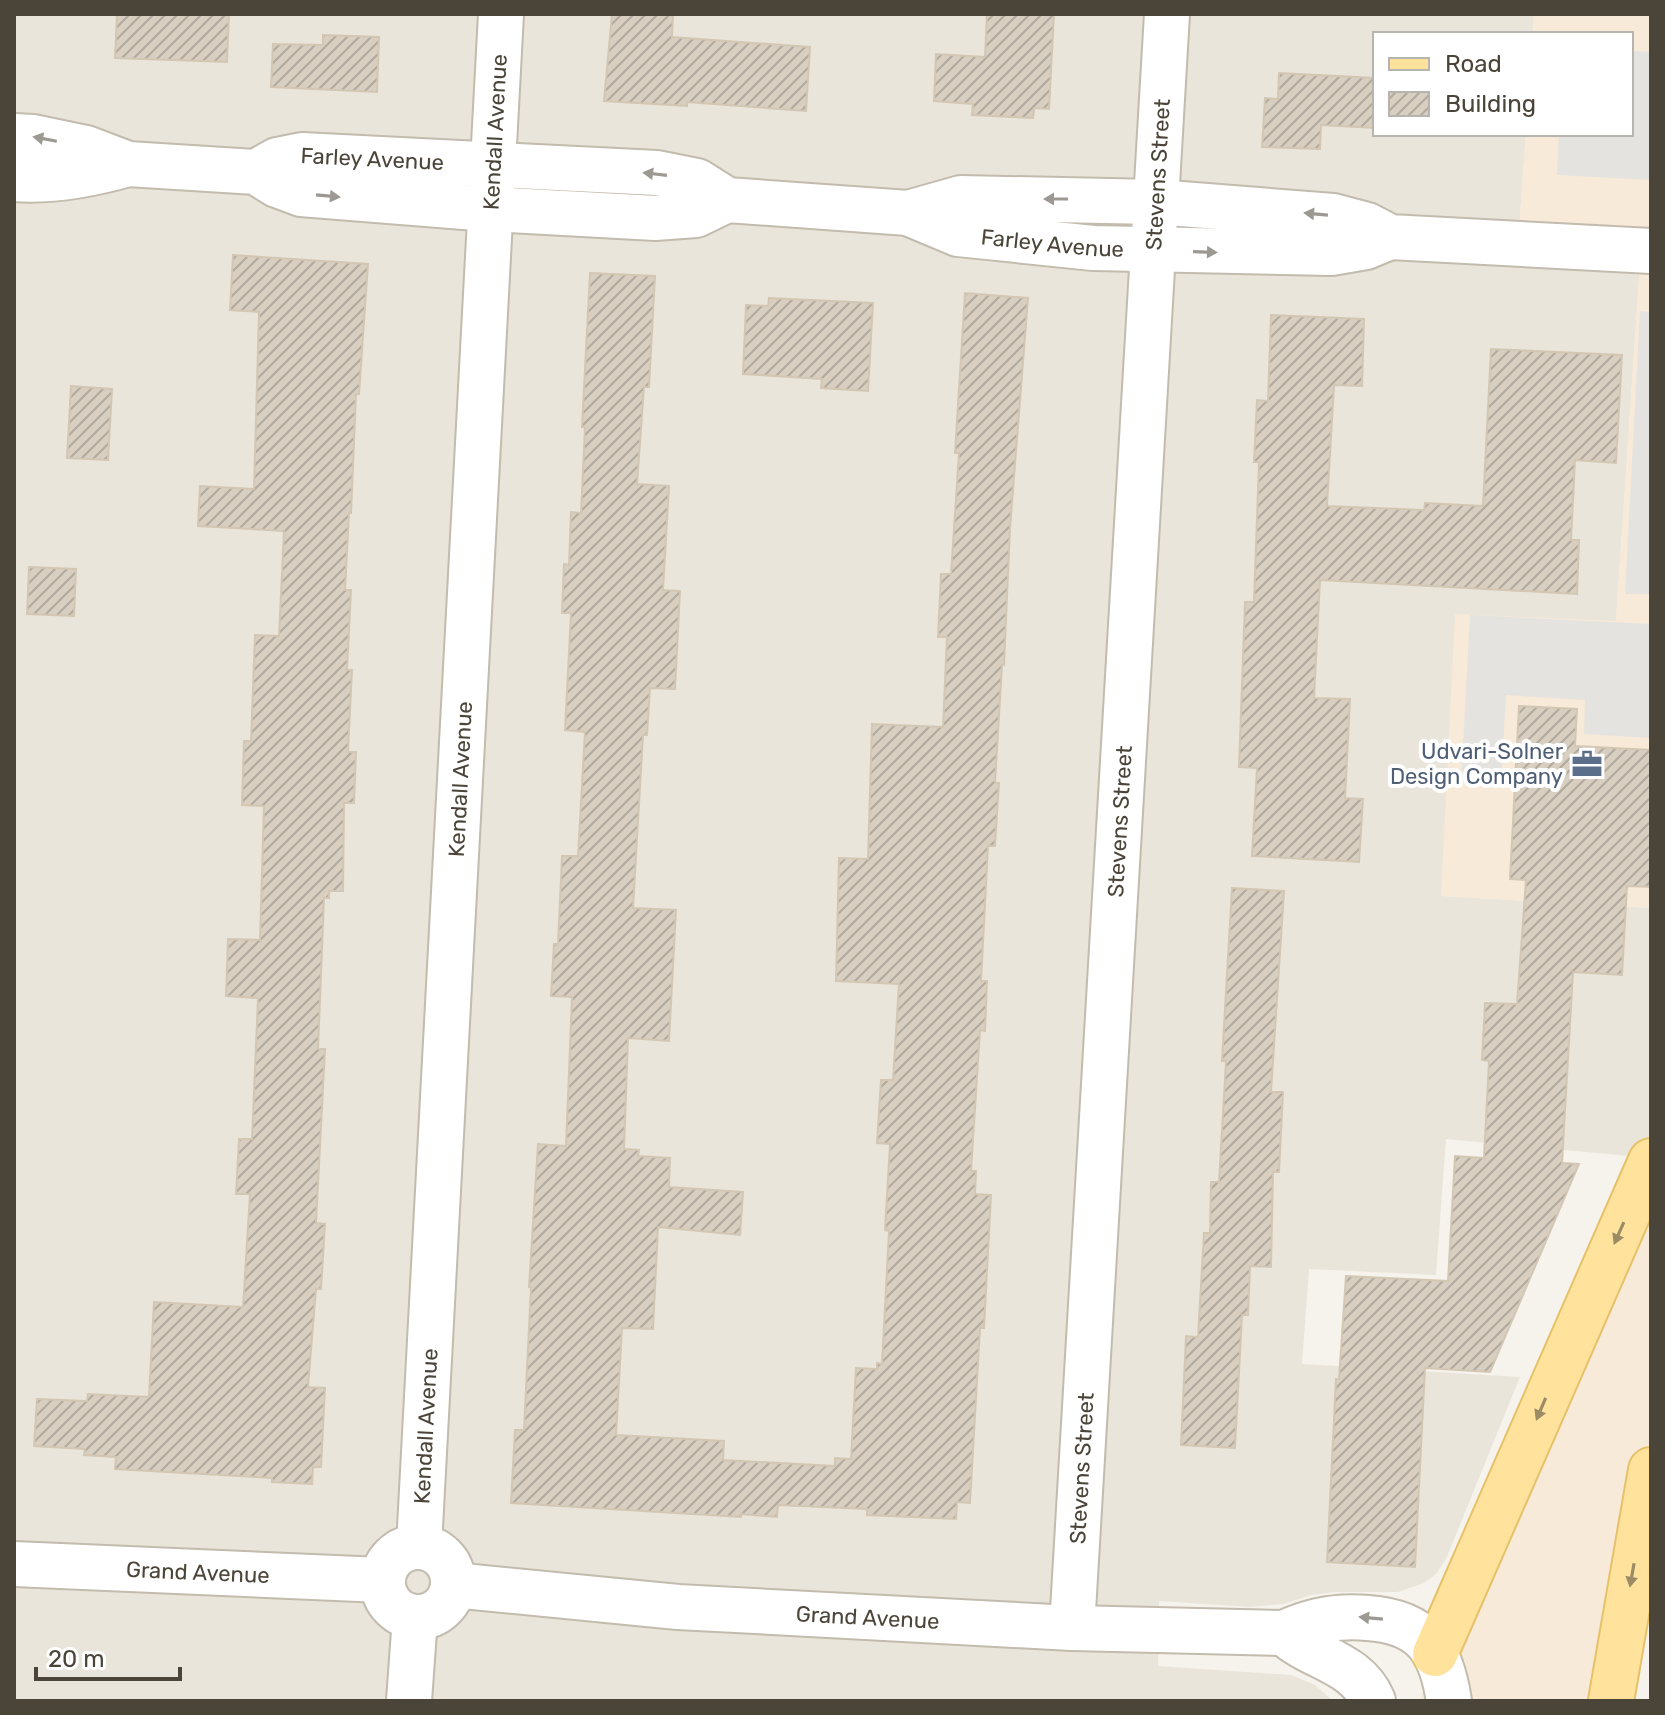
<svg xmlns="http://www.w3.org/2000/svg" width="1665" height="1715" viewBox="0 0 1665 1715" font-family="Rubik,sans-serif">
	<style>
		.residential { fill: #eae5da }
		.commercial { fill: #f7ead8 }
		.parking { fill: #e5e3e0 }
		.building { fill: url(#building-hatch); stroke: #d3c7b4; stroke-width: 2 }
		.lines { fill: none; stroke-linecap: round; stroke-linejoin: round }
		.minor-casing { stroke: #c2bbae; stroke-width: 48 }
		.major-casing { stroke: #e6c16a; stroke-width: 48 }
		.minor { stroke: #fff; stroke-width: 44 }
		.major { stroke: #ffe39c; stroke-width: 44 }
		.oneway { fill: #9c9892 }
		.oneway2 { fill: #9c8c66 }
		.labels { text-anchor: middle; stroke-width: 8; stroke-linejoin: round; paint-order: stroke }
		.street-label { font-size: 22px; fill: #4b4439; stroke: #fff }
		.service-label { font-size: 22px; fill: #4e5e75; stroke: #fff; text-anchor: end }
	</style>
	<defs>
		<pattern id="building-hatch" width="6" height="6" patternUnits="userSpaceOnUse" patternTransform="scale(2)"><rect width="6" height="6" fill="#d8cfc1"/><path d="M-1 1l2-2M0 6l6-6M5 7l2-2" fill="none" stroke="#b1aa9e"/></pattern>
	</defs>
	<rect width="100%" height="100%" fill="#f6f3ec"/>
	<path class="residential" d="M 14,14 L 1534,14 L 1533,34 L 1375,34 L 1375,134 L 1526,134 L 1518,243 L 1641,250 L 1616,621 L 1441,896 L 1651,908 L 1651,1158 L 1446,1139 L 1436,1275 L 1309,1269 L 1302,1364 L 1520,1377 L 1446,1559 L 1436,1574 L 1424,1583 L 1398,1592 L 1335,1592 L 1311,1595 L 1284,1604 L 1250,1607 L 1159,1601 L 1158,1666 L 1291,1675 L 1315,1685 L 1333,1701 L 14,1701 Z"/>
	<g class="commercial">
		<path d="M 1534,14 L 1651,14 L 1651,908 L 1441,896 L 1455,614 L 1616,621 L 1641,250 L 1518,244 L 1526,134 L 1631,134 L 1631,34 L 1533,34 Z"/>
		<path d="M 1651,1161 L 1651,1470 L 1611,1701 L 1420,1701 L 1435,1654 Z"/>
	</g>
	<g class="parking">
		<path d="M 1631,51 L 1651,52 L 1651,180 L 1557,175 L 1559,134 L 1631,134 Z"/>
		<path d="M 1640,311 L 1651,312 L 1651,594 L 1625,594 Z"/>
		<path d="M 1470,615 L 1651,624 L 1651,738 L 1584,734 L 1585,700 L 1506,695 L 1501,784 L 1461,782 Z"/>
	</g>
	<g class="building">
		<path d="M 117,14 L 229,14 L 227,62 L 115,58 Z"/>
		<path d="M 612,14 L 673,14 L 672,37 L 810,47 L 806,111 L 687,102 L 687,106 L 604,101 Z"/>
		<path d="M 987,14 L 1054,14 L 1049,109 L 1034,108 L 1033,118 L 972,115 L 973,104 L 934,101 L 936,54 L 985,57 Z"/>
		<path d="M 323,35 L 379,37 L 377,92 L 271,87 L 273,44 L 323,45 Z"/>
		<path d="M 1279,73 L 1375,78 L 1375,128 L 1321,125 L 1320,149 L 1262,147 L 1265,98 L 1278,99 Z"/>
		<path d="M 233,255 L 368,264 L 359,394 L 356,394 L 351,513 L 349,513 L 345,590 L 351,590 L 347,670 L 352,670 L 348,752 L 356,752 L 354,803 L 344,803 L 343,891 L 329,891 L 329,898 L 324,898 L 318,1049 L 325,1049 L 316,1223 L 325,1224 L 321,1289 L 316,1289 L 308,1387 L 325,1388 L 321,1467 L 313,1467 L 312,1484 L 272,1482 L 272,1478 L 115,1469 L 116,1457 L 84,1455 L 85,1449 L 34,1446 L 37,1399 L 87,1401 L 88,1394 L 149,1397 L 154,1302 L 243,1307 L 250,1194 L 236,1194 L 239,1139 L 252,1139 L 258,998 L 226,996 L 228,939 L 260,940 L 264,806 L 242,805 L 244,741 L 251,741 L 255,635 L 279,636 L 284,531 L 198,526 L 200,486 L 254,489 L 259,312 L 230,310 Z"/>
		<path d="M 590,273 L 655,276 L 649,387 L 644,387 L 637,484 L 669,486 L 663,590 L 680,591 L 675,689 L 650,688 L 647,735 L 643,735 L 633,908 L 676,910 L 669,1041 L 628,1038 L 624,1149 L 639,1150 L 638,1156 L 670,1158 L 669,1187 L 743,1192 L 740,1235 L 658,1227 L 653,1329 L 622,1328 L 616,1435 L 724,1441 L 723,1460 L 835,1466 L 835,1458 L 851,1459 L 856,1368 L 877,1369 L 877,1363 L 882,1364 L 889,1231 L 885,1230 L 890,1144 L 877,1143 L 881,1080 L 893,1080 L 899,984 L 836,981 L 839,858 L 868,859 L 872,724 L 943,727 L 947,637 L 938,637 L 941,574 L 951,574 L 959,453 L 955,453 L 965,293 L 1028,298 L 1010,528 L 1004,665 L 1002,665 L 995,783 L 999,783 L 995,846 L 988,846 L 981,981 L 987,981 L 985,1031 L 980,1030 L 971,1171 L 976,1171 L 975,1194 L 991,1195 L 984,1328 L 980,1328 L 970,1503 L 957,1502 L 956,1519 L 867,1515 L 867,1509 L 778,1505 L 777,1517 L 741,1514 L 741,1517 L 511,1503 L 515,1430 L 524,1430 L 531,1287 L 529,1287 L 538,1144 L 566,1146 L 572,997 L 551,996 L 554,944 L 558,944 L 562,856 L 578,856 L 585,732 L 565,730 L 571,613 L 562,613 L 564,564 L 569,565 L 571,512 L 581,513 L 585,427 L 582,427 Z"/>
		<path d="M 769,298 L 873,303 L 868,391 L 821,388 L 822,379 L 743,374 L 746,305 L 768,306 Z"/>
		<path d="M 1271,315 L 1364,319 L 1362,386 L 1334,385 L 1327,506 L 1424,510 L 1425,503 L 1483,506 L 1491,349 L 1622,355 L 1616,463 L 1575,460 L 1571,540 L 1579,540 L 1577,594 L 1320,580 L 1314,698 L 1350,699 L 1345,798 L 1363,799 L 1359,862 L 1252,856 L 1257,768 L 1239,767 L 1245,602 L 1254,602 L 1259,462 L 1254,462 L 1257,400 L 1268,401 Z"/>
		<path d="M 71,386 L 112,389 L 108,460 L 67,458 Z"/>
		<path d="M 29,567 L 76,569 L 74,616 L 27,614 Z"/>
		<path d="M 1519,706 L 1577,709 L 1575,746 L 1651,750 L 1651,887 L 1627,886 L 1622,975 L 1573,972 L 1562,1163 L 1579,1164 L 1490,1372 L 1425,1368 L 1415,1567 L 1327,1562 L 1336,1379 L 1339,1379 L 1346,1276 L 1448,1281 L 1455,1156 L 1484,1158 L 1489,1061 L 1482,1060 L 1485,1003 L 1517,1004 L 1526,880 L 1510,879 Z"/>
		<path d="M 1232,888 L 1284,891 L 1271,1092 L 1283,1092 L 1279,1172 L 1273,1172 L 1271,1267 L 1250,1266 L 1248,1315 L 1242,1315 L 1235,1448 L 1181,1445 L 1186,1336 L 1198,1337 L 1204,1233 L 1210,1233 L 1211,1182 L 1219,1182 L 1226,1061 L 1222,1061 Z"/>
	</g>
	<g class="lines">
		<g class="minor-casing">
			<g id="minor">
				<path d="M 14,136 L 33,137 L 86,148 L 128,164 L 256,172 L 277,185 L 301,194 L 489,209 L 655,218 L 696,215 L 727,200"/>
				<path id="s1" d="M 256,172 L 277,160 L 302,155 L 657,173 L 697,181 L 727,200 L 908,213 L 958,234 L 1093,248 L 1331,253 L 1366,247 L 1390,237"/>
				<path d="M 14,179 C 53,182 90,175 128,164"/>
				<path d="M 908,213 L 961,198 L 1156,202 L 1333,216 L 1367,225 L 1390,237 L 1651,251"/>
				<path id="s2" d="M 419,1546 L 501,14"/>
				<circle cx="418" cy="1582" r="35"/>
				<path id="s3" d="M 14,1564 L 382,1580"/>
				<path id="s4" d="M 453,1585 L 678,1607 L 1072,1628 L 1284,1633 C 1311,1620 1338,1615 1368,1618 C 1423,1622 1441,1648 1449,1701"/>
				<path id="s5" d="M 1072,1628 L 1167,14"/>
				<path d="M 1284,1633 C 1313,1659 1357,1662 1373,1701"/>
				<path d="M 409,1701 L 415,1617"/>
			</g>
		</g>
		<g class="major-casing">
			<g id="major">
				<path d="M 1435,1654 L 1651,1161"/>
				<path d="M 1611,1701 L 1651,1470"/>
			</g>
		</g>
		<use href="#minor" class="minor"/>
		<use href="#major" class="major"/>
	</g>
	<defs><path id="oneway-solid" d="M-6-.8H1V-3.2L6.5 0L1 3.2V.8H-6Z" transform="scale(2)"/></defs>
	<g class="oneway">
		<use href="#oneway-solid" transform="translate(45 139) rotate(-169)"/>
		<use href="#oneway-solid" transform="translate(655 174) rotate(-173)"/>
		<use href="#oneway-solid" transform="translate(328 196) rotate(5)"/>
		<use href="#oneway-solid" transform="translate(1056 199) rotate(-180)"/>
		<use href="#oneway-solid" transform="translate(1316 214) rotate(-175)"/>
		<use href="#oneway-solid" transform="translate(1205 252) rotate(2)"/>
		<use href="#oneway-solid" transform="translate(1371 1618) rotate(-175)"/>
	</g>
	<g class="oneway2">
		<use href="#oneway-solid" transform="translate(1619 1233) rotate(114)"/>
		<use href="#oneway-solid" transform="translate(1541 1409) rotate(113)"/>
		<use href="#oneway-solid" transform="translate(1632 1575) rotate(100)"/>
	</g>
	<defs>
		<g id="office-bare" transform="scale(2.4)"><path d="M-6-3h4V-5.5h4V-3h4V5H-6ZM-1-4.5V-3h2v-1.5ZM-6 0V1H6V0Z" fill="#5c6f8a" stroke="#fff" stroke-width="2.5" paint-order="stroke"/></g>
	</defs>
	<g fill-rule="evenodd">
		<use href="#office-bare" x="1587" y="764"/>
	</g>
	<g class="labels">
		<g class="street-label">
			<text dy="8" stroke="none"><textPath href="#s2" startOffset="1416">Kendall Avenue</textPath></text>
			<text dy="8" stroke="none"><textPath href="#s1" startOffset="120">Farley Avenue</textPath></text>
			<text dy="8" stroke="none"><textPath href="#s5" startOffset="1456">Stevens Street</textPath></text>
			<text dy="8" stroke="none"><textPath href="#s1" startOffset="812">Farley Avenue</textPath></text>
			<text dy="8" stroke="none"><textPath href="#s2" startOffset="768">Kendall Avenue</textPath></text>
			<text dy="8" stroke="none"><textPath href="#s5" startOffset="808">Stevens Street</textPath></text>
			<text dy="8" stroke="none"><textPath href="#s2" startOffset="120">Kendall Avenue</textPath></text>
			<text dy="8" stroke="none"><textPath href="#s5" startOffset="160">Stevens Street</textPath></text>
			<text dy="8" stroke="none"><textPath href="#s3" startOffset="184">Grand Avenue</textPath></text>
			<text dy="8" stroke="none"><textPath href="#s4" startOffset="416">Grand Avenue</textPath></text>
		</g>
		<g class="service-label">
			<text x="1563" y="759">Udvari-Solner<tspan x="1563" dy="25">Design Company</tspan></text>
		</g>
	</g>
	<rect width="1665" height="1715" fill="none" stroke="#4b4439" stroke-width="32"/>
	<rect x="1373" y="32" width="260" height="104" fill="#ffffff" stroke="#b7b4b0" stroke-width="2"/>
	<rect x="1389" y="58" width="40" height="12" fill="#ffe39c" stroke="#b7b4b0" stroke-width="2"/>
	<text x="1445" y="72" font-size="24" fill="#4b4439">Road</text>
	<rect x="1389" y="92" width="40" height="24" fill="url(#building-hatch)" stroke="#b7b4b0" stroke-width="2"/>
	<text x="1445" y="112" font-size="24" fill="#4b4439">Building</text>
	<path d="M36 1667v12h144v-12" fill="none" stroke="#4b4439" stroke-width="4"/>
	<text x="48" y="1667" font-size="24" fill="#4b4439" stroke="#ffffff" stroke-width="6" paint-order="stroke">20 m</text>
</svg>
